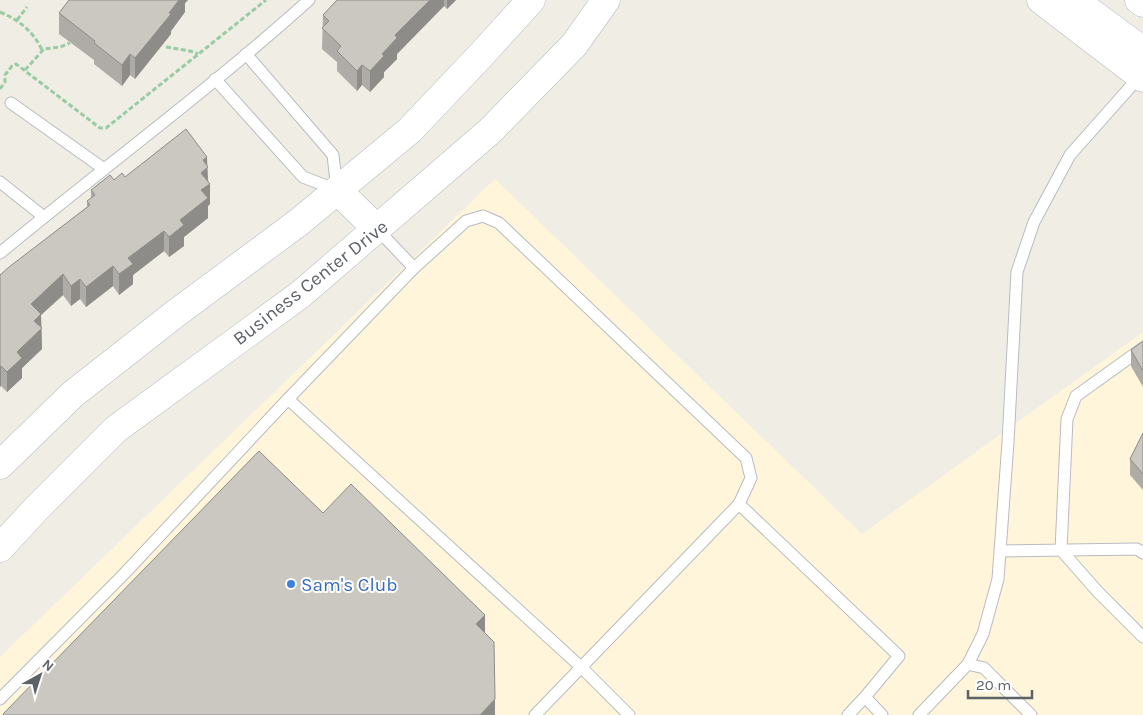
<svg xmlns="http://www.w3.org/2000/svg" width="1143" height="715" viewBox="0 0 1143 715" font-family="Karla,sans-serif">
	<style>
		.commercial { fill: #fff5db }
		.lines { fill: none; stroke-linecap: round; stroke-linejoin: round }
		.lane-casing { stroke: #b8bbc0; stroke-width: 13 }
		.secondary-casing { stroke: #b8bcc2; stroke-width: 29 }
		.path { stroke: #98cca4; stroke-width: 3; stroke-dasharray: 5 2.5; stroke-linecap: butt }
		.lane { stroke: #fff; stroke-width: 11 }
		.secondary { stroke: #fff; stroke-width: 28 }
		.wall { fill: #afaca7 }
		.shaded-wall { fill: #8e8c88 }
		.building { fill: #cbc8c2; stroke: #8e8c88 }
		.shop-dot { fill: #3f7fe0; stroke: #fff; stroke-width: 2 }
		.labels { text-anchor: middle; stroke-width: 4; stroke-linejoin: round; paint-order: stroke }
		.street-label { font-size: 19px; fill: #5d6267; stroke: #fff }
		.shop-label { font-size: 19px; fill: #366cbe; stroke: #fff; text-anchor: start }
	</style>
	<rect width="100%" height="100%" fill="#f0ede5"/>
	<path class="commercial" d="M 495,179 L 862,534 L 1143,332 L 1143,715 L 0,715 L 0,657 Z"/>
	<g class="lines">
		<g class="lane-casing">
			<g id="lane">
				<path d="M 215,79 L 303,177 L 337,190 L 333,155 L 246,54"/>
				<path d="M 11,103 L 104,169"/>
				<path d="M 0,182 L 44,217"/>
				<path d="M 377,229 L 414,268 L 466,221 L 483,216 L 499,223 L 746,458 L 751,478 L 739,504 L 899,656 L 865,697 L 882,715"/>
				<path d="M 0,253 C 103,168 210,89 309,0"/>
				<path d="M 414,268 L 288,399 L 582,668 L 629,715"/>
				<path d="M 1143,348 L 1076,396 L 1067,419 L 1061,550 L 1098,592 L 1143,637"/>
				<path d="M 1001,551 L 1137,549 L 1143,553"/>
				<path d="M 968,664 L 984,668 L 1031,715"/>
				<path d="M 0,699 L 123,575 L 288,399"/>
				<path d="M 535,715 L 739,504"/>
				<path d="M 848,715 L 865,697"/>
				<path d="M 919,715 L 968,664 L 983,634 L 998,579 L 1008,442 L 1017,272 L 1034,222 L 1070,155 L 1140,76"/>
			</g>
		</g>
		<g class="secondary-casing">
			<g id="secondary">
				<path d="M 1041,0 L 1143,78"/>
				<path d="M 1074,0 L 1143,51"/>
				<path d="M 1139,0 L 1143,3"/>
				<path d="M 337,190 L 377,229"/>
				<path d="M 0,465 L 73,394 L 175,314 L 299,222 L 410,130 L 482,54 L 531,0"/>
				<path d="M 0,548 L 36,509 L 116,429 L 301,294 L 490,131 L 574,45 L 606,0"/>
			</g>
		</g>
		<g class="path">
			<path d="M 0,12 C 19,20 33,31 42,50"/>
			<path d="M 17,20 L 27,7"/>
			<path d="M 166,47 L 190,51 L 198,54"/>
			<path d="M 25,70 L 44,49 L 60,47 L 70,43"/>
			<path d="M 0,89 L 5,82 L 5,75 L 12,66 L 16,64 L 100,128 L 106,128 L 266,0"/>
		</g>
		<use href="#lane" class="lane"/>
		<use href="#secondary" class="secondary"/>
	</g>
	<g class="wall">
		<path d="M 69,0 L 188,0 L 185,3 L 185,12 L 171,31 L 171,34 L 135,79 L 130,75 L 122,86 L 94,64 L 94,60 L 59,34 L 59,13 Z"/>
		<path d="M 337,0 L 456,0 L 447,9 L 444,6 L 397,54 L 397,59 L 384,72 L 384,77 L 370,92 L 362,85 L 357,91 L 337,71 L 337,62 L 322,49 L 323,15 Z"/>
		<path d="M 207,166 L 210,204 L 208,206 L 208,218 L 184,237 L 184,246 L 169,257 L 164,251 L 133,275 L 133,284 L 119,295 L 113,286 L 86,307 L 80,299 L 71,306 L 63,295 L 41,315 L 42,349 L 22,368 L 22,378 L 7,392 L 1,386 L 0,275 L 87,207 L 87,201 L 91,198 L 91,190 L 114,180 L 125,177 Z"/>
		<path d="M 1143,341 L 1143,387 L 1131,366 L 1131,350 Z"/>
		<path d="M 1143,433 L 1143,490 L 1130,475 L 1130,459 Z"/>
	</g>
	<g class="shaded-wall">
		<path d="M 179,0 L 188,0 L 185,3 L 185,12 L 171,31 L 171,34 L 135,79 L 135,58 Z"/>
		<path d="M 430,0 L 444,0 L 444,6 L 397,54 L 397,59 L 384,72 L 384,77 L 370,92 L 370,71 L 395,35 Z"/>
		<path d="M 447,0 L 456,0 L 447,9 Z"/>
		<path d="M 130,54 L 130,75 L 122,86 L 122,65 Z"/>
		<path d="M 362,65 L 362,85 L 357,91 L 357,71 Z"/>
		<path d="M 207,157 L 208,185 L 210,184 L 210,204 L 208,206 L 208,218 L 184,237 L 184,246 L 169,257 L 169,237 L 180,220 L 203,160 Z"/>
		<path d="M 164,231 L 164,251 L 133,275 L 133,284 L 119,295 L 119,274 L 128,258 Z"/>
		<path d="M 113,266 L 113,286 L 86,307 L 86,287 Z"/>
		<path d="M 63,274 L 63,295 L 41,315 L 42,349 L 22,368 L 22,378 L 7,392 L 7,372 L 17,352 L 31,304 Z"/>
		<path d="M 80,279 L 80,299 L 71,306 L 71,286 Z"/>
		<path d="M 1,366 L 1,386 L 0,387 L 0,367 Z"/>
		<path d="M 485,615 L 485,635 L 476,624 Z"/>
		<path d="M 495,699 L 495,715 L 480,715 Z"/>
	</g>
	<g class="building">
		<path d="M 69,0 L 179,0 L 169,13 L 171,14 L 135,58 L 130,54 L 122,65 L 94,43 L 95,41 L 59,13 Z"/>
		<path d="M 337,0 L 430,0 L 395,35 L 397,38 L 382,54 L 384,56 L 370,71 L 362,65 L 357,71 L 337,51 L 341,46 L 322,28 L 329,21 L 323,15 Z"/>
		<path d="M 186,129 L 207,157 L 203,160 L 208,167 L 201,173 L 210,184 L 201,190 L 208,198 L 180,220 L 184,225 L 169,237 L 164,231 L 128,258 L 133,264 L 119,274 L 113,266 L 86,287 L 80,279 L 71,286 L 63,274 L 31,304 L 41,314 L 34,321 L 42,328 L 17,352 L 22,358 L 7,372 L 1,366 L 0,367 L 0,275 L 9,267 L 90,205 L 87,201 L 95,195 L 91,190 L 110,175 L 114,180 L 122,173 L 125,177 Z"/>
		<path d="M 1143,341 L 1143,371 L 1131,350 Z"/>
		<path d="M 1143,433 L 1143,474 L 1130,459 Z"/>
		<path d="M 259,451 L 323,513 L 351,484 L 485,615 L 476,624 L 494,642 L 495,699 L 480,715 L 4,715 L 3,714 Z"/>
	</g>
	<circle class="shop-dot" cx="291" cy="584" r="5"/>
	<g class="labels">
		<g class="street-label">
			<text transform="translate(310 282) rotate(-38)" y="7">Business Center Drive</text>
		</g>
		<g class="shop-label">
			<text x="301" y="591">Sam's Club</text>
		</g>
	</g>
	<g transform="translate(40 675) rotate(39)" stroke="#ffffff" stroke-width="4" paint-order="stroke">
	<path d="M0-4L9 19L0 12L-9 19Z" fill="#5d6267"/>
	<text y="-8" font-size="14" font-weight="bold" text-anchor="middle" fill="#5d6267">N</text>
	</g>
	<path d="M968 690v8h64v-8" fill="none" stroke="#5d6267" stroke-width="2.5"/>
	<text x="976" y="690" font-size="15" fill="#5d6267" stroke="#ffffff" stroke-width="4" paint-order="stroke">20 m</text>
</svg>
